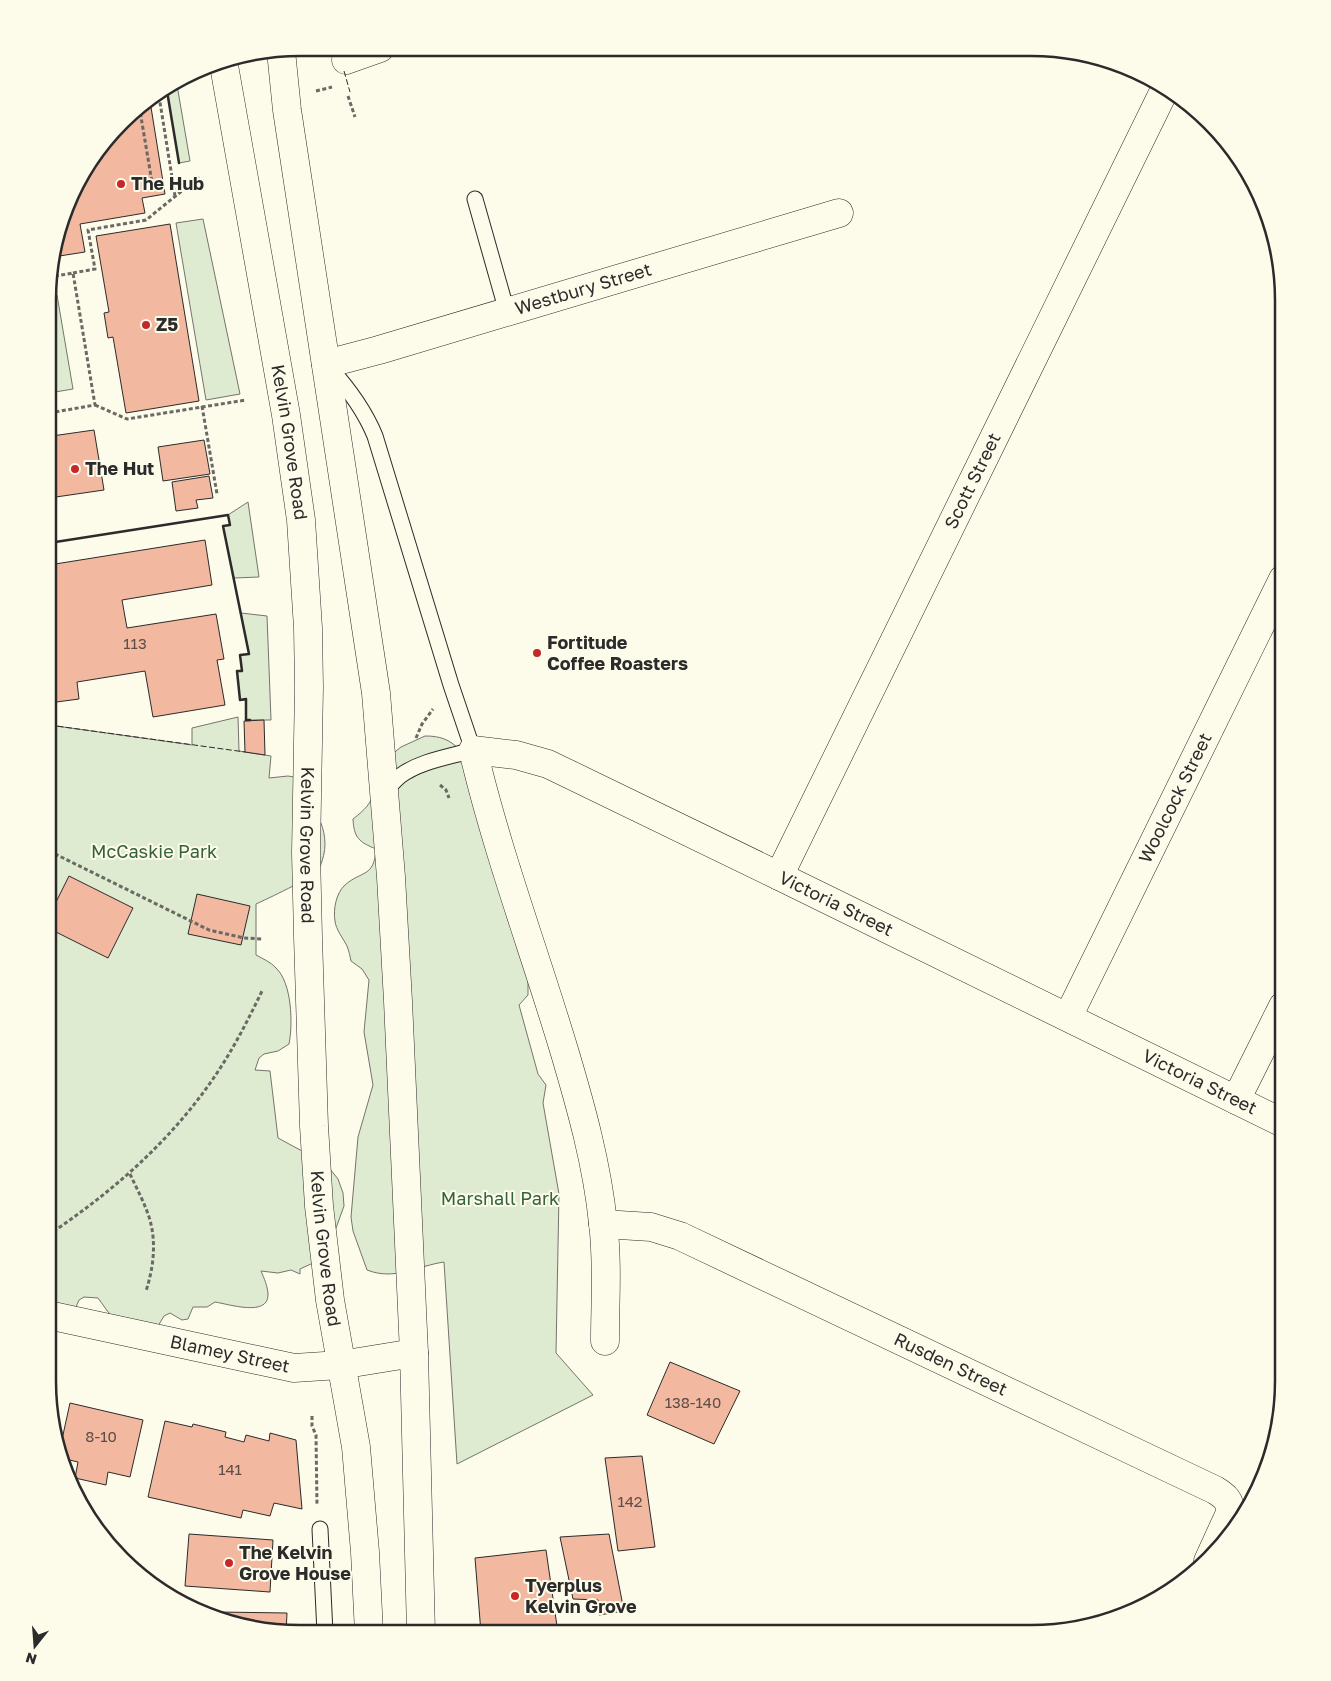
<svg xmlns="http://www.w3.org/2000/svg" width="1331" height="1681" viewBox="0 0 1331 1681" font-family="'Golos Text',sans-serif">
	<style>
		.green { fill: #deebd1; stroke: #74746e }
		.building { fill: #f2b8a0; stroke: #2b2b2b }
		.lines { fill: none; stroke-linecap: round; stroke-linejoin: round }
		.service-casing { stroke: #2b2b2b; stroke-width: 17 }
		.minor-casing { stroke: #2b2b2b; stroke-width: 29 }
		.tertiary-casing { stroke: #2b2b2b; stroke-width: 29 }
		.primary-casing { stroke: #2b2b2b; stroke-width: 29 }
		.path { stroke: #6a6964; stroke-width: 3; stroke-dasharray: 4 2.5; stroke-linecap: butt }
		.service { stroke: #fdfbea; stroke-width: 15 }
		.minor { stroke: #fdfbea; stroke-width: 28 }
		.tertiary { stroke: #fdfbea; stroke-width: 28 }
		.primary { stroke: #fdfbea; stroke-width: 28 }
		.fence { stroke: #2b2b2b; stroke-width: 1; stroke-dasharray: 6 2.5; stroke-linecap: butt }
		.wall { stroke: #2b2b2b; stroke-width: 2.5 }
		.poi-dot { fill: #c62828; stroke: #fdfbea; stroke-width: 2 }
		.labels { text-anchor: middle; stroke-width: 4; stroke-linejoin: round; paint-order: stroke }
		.number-label { font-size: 15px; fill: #5d4e48 }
		.poi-label { font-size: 18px; font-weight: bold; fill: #2b2b2b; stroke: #fdfbea; text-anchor: start }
		.street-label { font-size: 18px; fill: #2b2b2b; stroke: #fdfbea }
		.park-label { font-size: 18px; fill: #34623c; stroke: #fdfbea }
		.rim { fill: none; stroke: #2b2b2b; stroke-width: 2.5 }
	</style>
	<rect width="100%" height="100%" fill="#fdfbea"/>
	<g class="green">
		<path d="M 177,85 L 190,161 L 179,163 L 167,91 Z"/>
		<path d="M 203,219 L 240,394 L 206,400 L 176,223 Z"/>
		<path d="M 57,295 L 73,389 L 49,393 L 50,296 Z"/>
		<path d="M 248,502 L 259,577 L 234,578 L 223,526 L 230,525 L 228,515 Z"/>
		<path d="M 241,613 L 267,616 L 271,720 L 246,720 L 246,700 L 240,700 L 237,671 L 242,671 L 240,655 L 249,654 Z"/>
		<path d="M 238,717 L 239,751 L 271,756 L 269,778 L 288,776 L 294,777 C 311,802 333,830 322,861 C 321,864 320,869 317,872 C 313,877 265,900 256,904 L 256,955 C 263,959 271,962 276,968 C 292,983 293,1024 289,1044 L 278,1051 L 264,1054 L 259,1058 L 255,1070 L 270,1071 L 278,1138 L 326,1164 L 338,1179 L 343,1193 L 344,1206 L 332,1239 L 313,1263 L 300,1269 L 300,1274 L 291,1270 L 278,1273 L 261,1271 C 264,1278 268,1287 268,1295 C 268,1317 228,1304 215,1302 L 207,1307 L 193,1307 L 188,1319 L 182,1320 L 170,1313 L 164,1316 L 158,1326 L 111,1316 L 98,1298 L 84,1297 L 79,1300 L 76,1307 L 71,1311 L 58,1309 L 48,1298 L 49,725 L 192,745 L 192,728 Z"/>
		<path d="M 425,736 C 440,736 449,739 460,750 L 510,858 L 520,866 L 528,952 L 528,995 L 519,1005 L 538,1074 L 546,1085 L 543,1103 L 559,1194 L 556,1353 L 593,1395 L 457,1464 L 444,1262 C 417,1266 395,1281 367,1270 L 353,1231 L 351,1217 L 358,1137 L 373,1085 L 364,1032 L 369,980 L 362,969 L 351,961 C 350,956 349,951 347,946 C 343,938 336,930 335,921 C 333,910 336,893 345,885 C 362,870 374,878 376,849 C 359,842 354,838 353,819 C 377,801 374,792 380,764 L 401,747 Z"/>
	</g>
	<g class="building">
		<path d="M 150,101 L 165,194 L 142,198 L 145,213 L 80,224 L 85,252 L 53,257 L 81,174 L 134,110 Z"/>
		<path d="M 170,224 L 199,401 L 126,413 L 113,337 L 108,338 L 104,313 L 109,312 L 96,236 Z"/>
		<path d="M 94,430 L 104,490 L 49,498 L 49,448 L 54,447 L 52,436 Z"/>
		<path d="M 204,440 L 210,474 L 163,481 L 158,447 Z"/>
		<path d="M 209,476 L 213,498 L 196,500 L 198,508 L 176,511 L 172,482 Z"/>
		<path d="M 205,540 L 212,585 L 122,600 L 127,628 L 216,614 L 224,659 L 217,660 L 225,705 L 153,717 L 145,671 L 77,682 L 79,699 L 49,703 L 49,565 Z"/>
		<path d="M 264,720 L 265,755 L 245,752 L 244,721 Z"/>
		<path d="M 69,876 L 133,908 L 108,958 L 48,928 L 48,918 Z"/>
		<path d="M 197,894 L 250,906 L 241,945 L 188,934 Z"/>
		<path d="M 670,1362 L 740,1391 L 714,1444 L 647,1415 Z"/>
		<path d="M 70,1403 L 143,1420 L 130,1477 L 108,1472 L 106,1485 L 75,1478 L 78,1462 L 61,1458 L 59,1453 Z"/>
		<path d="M 165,1421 L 192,1427 L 193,1424 L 226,1432 L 225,1437 L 244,1442 L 246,1435 L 269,1441 L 270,1433 L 296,1440 L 302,1509 L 274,1503 L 270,1516 L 243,1510 L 241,1518 L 148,1497 Z"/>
		<path d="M 642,1456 L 655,1547 L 618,1551 L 605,1458 Z"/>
		<path d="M 189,1534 L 273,1540 L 270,1592 L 185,1586 Z"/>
		<path d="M 609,1534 L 624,1611 L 599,1615 L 598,1600 L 573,1599 L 560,1537 Z"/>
		<path d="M 546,1550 L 558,1633 L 481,1633 L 475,1558 Z"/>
		<path d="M 217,1612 L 287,1613 L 286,1633 L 219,1620 L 214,1618 L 217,1618 Z"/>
		<path d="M 630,1627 L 630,1633 L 592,1633 Z"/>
	</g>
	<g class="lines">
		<g class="service-casing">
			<g id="service">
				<path d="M 475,199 L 507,312"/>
				<path d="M 329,367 C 348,388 364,409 375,436 L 451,685 L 473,750 C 449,757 420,761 400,776 C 394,781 389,787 383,793"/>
				<path d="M 320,1529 L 325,1633"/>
			</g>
		</g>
		<g class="minor-casing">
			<g id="minor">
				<path d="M 346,60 L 380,48"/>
				<path id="s1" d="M 326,364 L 379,350 L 839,213"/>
				<path id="s2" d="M 779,876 L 1166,87"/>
				<path id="s3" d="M 1068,1017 L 1283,579"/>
				<path d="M 1236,1100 L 1283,1006"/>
				<path id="s4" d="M 603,1224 L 651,1227 L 680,1236 L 1215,1490 C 1225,1496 1231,1501 1230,1513 L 1208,1561"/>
				<path id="s5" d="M 605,1341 C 605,1302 608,1262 603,1223 C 597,1164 581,1107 564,1050 C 534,950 497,852 473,750 L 516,755 L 548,764 L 779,876 L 1283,1123"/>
			</g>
		</g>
		<g class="tertiary-casing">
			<g id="tertiary">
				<path id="s6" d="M 48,1315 L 294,1368 L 340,1365 L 414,1353"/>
			</g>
		</g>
		<g class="primary-casing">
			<g id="primary">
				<path d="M 281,51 L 287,110 L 376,693 L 391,877 L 398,1001 L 414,1353 L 421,1633"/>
				<path id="s7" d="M 223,60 L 286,415 L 301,520 L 308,628 L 309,687 L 306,853 L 308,937 L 314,1126 L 319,1206 L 330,1300 L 356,1447 L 365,1552 L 369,1633"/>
			</g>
		</g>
		<g class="path">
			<path d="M 316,91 L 332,87"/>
			<path d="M 159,96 L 175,196"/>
			<path d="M 348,96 L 355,117"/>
			<path d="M 136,109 L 140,111 L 153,188"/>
			<path d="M 73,273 L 95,269 L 88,230 L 146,220 L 199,177"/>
			<path d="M 95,405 L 127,419 L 246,400"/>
			<path d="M 202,406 L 217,494"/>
			<path d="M 49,413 L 95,405 L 73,273 L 50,277"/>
			<path d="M 416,738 L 422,724 L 433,709"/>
			<path d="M 440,785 L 446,790 L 449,798"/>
			<path d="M 49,851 L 209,930 L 244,938 L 262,939"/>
			<path d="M 130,1174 C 136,1187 143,1200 148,1214 C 157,1239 154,1266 146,1291"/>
			<path d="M 48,1235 C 114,1191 173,1139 217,1073 C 235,1046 249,1018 263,989"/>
			<path d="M 312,1416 L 312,1426 L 316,1435 L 317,1506"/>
		</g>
		<use href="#service" class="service"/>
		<use href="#minor" class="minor"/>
		<use href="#tertiary" class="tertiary"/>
		<use href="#primary" class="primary"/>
		<g class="fence">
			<path d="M 344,71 L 350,92"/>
			<path d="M 49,725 L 245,752"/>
		</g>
		<g class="wall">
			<path d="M 167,91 L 179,163"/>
			<path d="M 49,543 L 228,515 L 230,525 L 223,526 L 249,654 L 240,655 L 242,671 L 237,671 L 240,700 L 246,699 L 246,720 L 250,720"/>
		</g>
	</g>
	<g class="poi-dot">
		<circle cx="121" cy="184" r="5"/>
		<circle cx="146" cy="325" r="5"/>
		<circle cx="75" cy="469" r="5"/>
		<circle cx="537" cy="653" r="5"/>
		<circle cx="229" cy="1563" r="5"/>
		<circle cx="515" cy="1596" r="5"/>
	</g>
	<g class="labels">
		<g class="number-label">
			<text x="135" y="649">113</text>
			<text x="693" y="1408">138-140</text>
			<text x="101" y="1442">8-10</text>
			<text x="230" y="1475">141</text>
			<text x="630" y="1507">142</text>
		</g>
		<g class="poi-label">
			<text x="131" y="190">The Hub</text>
			<text x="156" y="331">Z5</text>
			<text x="85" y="475">The Hut</text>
			<text x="547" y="649">Fortitude<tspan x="547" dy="21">Coffee Roasters</tspan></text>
			<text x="239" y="1559">The Kelvin<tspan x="239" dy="21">Grove House</tspan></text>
			<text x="525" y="1592">Tyerplus<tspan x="525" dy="21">Kelvin Grove</tspan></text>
		</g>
		<g class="street-label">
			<text dy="6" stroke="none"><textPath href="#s1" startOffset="268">Westbury Street</textPath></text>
			<text dy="6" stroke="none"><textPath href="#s7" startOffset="388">Kelvin Grove Road</textPath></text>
			<text dy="6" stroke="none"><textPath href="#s2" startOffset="440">Scott Street</textPath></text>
			<text dy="6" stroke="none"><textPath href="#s3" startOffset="244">Woolcock Street</textPath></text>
			<text dy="6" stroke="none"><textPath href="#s7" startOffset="792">Kelvin Grove Road</textPath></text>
			<text dy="6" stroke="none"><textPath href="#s5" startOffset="1006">Victoria Street</textPath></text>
			<text dy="6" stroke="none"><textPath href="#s5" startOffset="1411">Victoria Street</textPath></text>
			<text dy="6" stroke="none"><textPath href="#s7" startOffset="1196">Kelvin Grove Road</textPath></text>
			<text dy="6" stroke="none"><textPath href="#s6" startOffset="186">Blamey Street</textPath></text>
			<text dy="6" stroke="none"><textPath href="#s4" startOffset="378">Rusden Street</textPath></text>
		</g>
		<g class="park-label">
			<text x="154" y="858">McCaskie Park</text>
			<text x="500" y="1205">Marshall Park</text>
		</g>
	</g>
	<path d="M0 0H1331V1681H0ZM300 56H1031A244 244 0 0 1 1275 300V1381A244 244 0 0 1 1031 1625H300A244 244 0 0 1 56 1381V300A244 244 0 0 1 300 56Z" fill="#fdfbea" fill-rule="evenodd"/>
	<path class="rim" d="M300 56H1031A244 244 0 0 1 1275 300V1381A244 244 0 0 1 1031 1625H300A244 244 0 0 1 56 1381V300A244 244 0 0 1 300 56Z"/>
	<g transform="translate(35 1646) rotate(197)" stroke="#fdfbea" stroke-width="4" paint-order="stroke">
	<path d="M0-4L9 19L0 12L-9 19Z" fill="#2b2b2b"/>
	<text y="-8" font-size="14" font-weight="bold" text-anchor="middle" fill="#2b2b2b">N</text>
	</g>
</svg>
